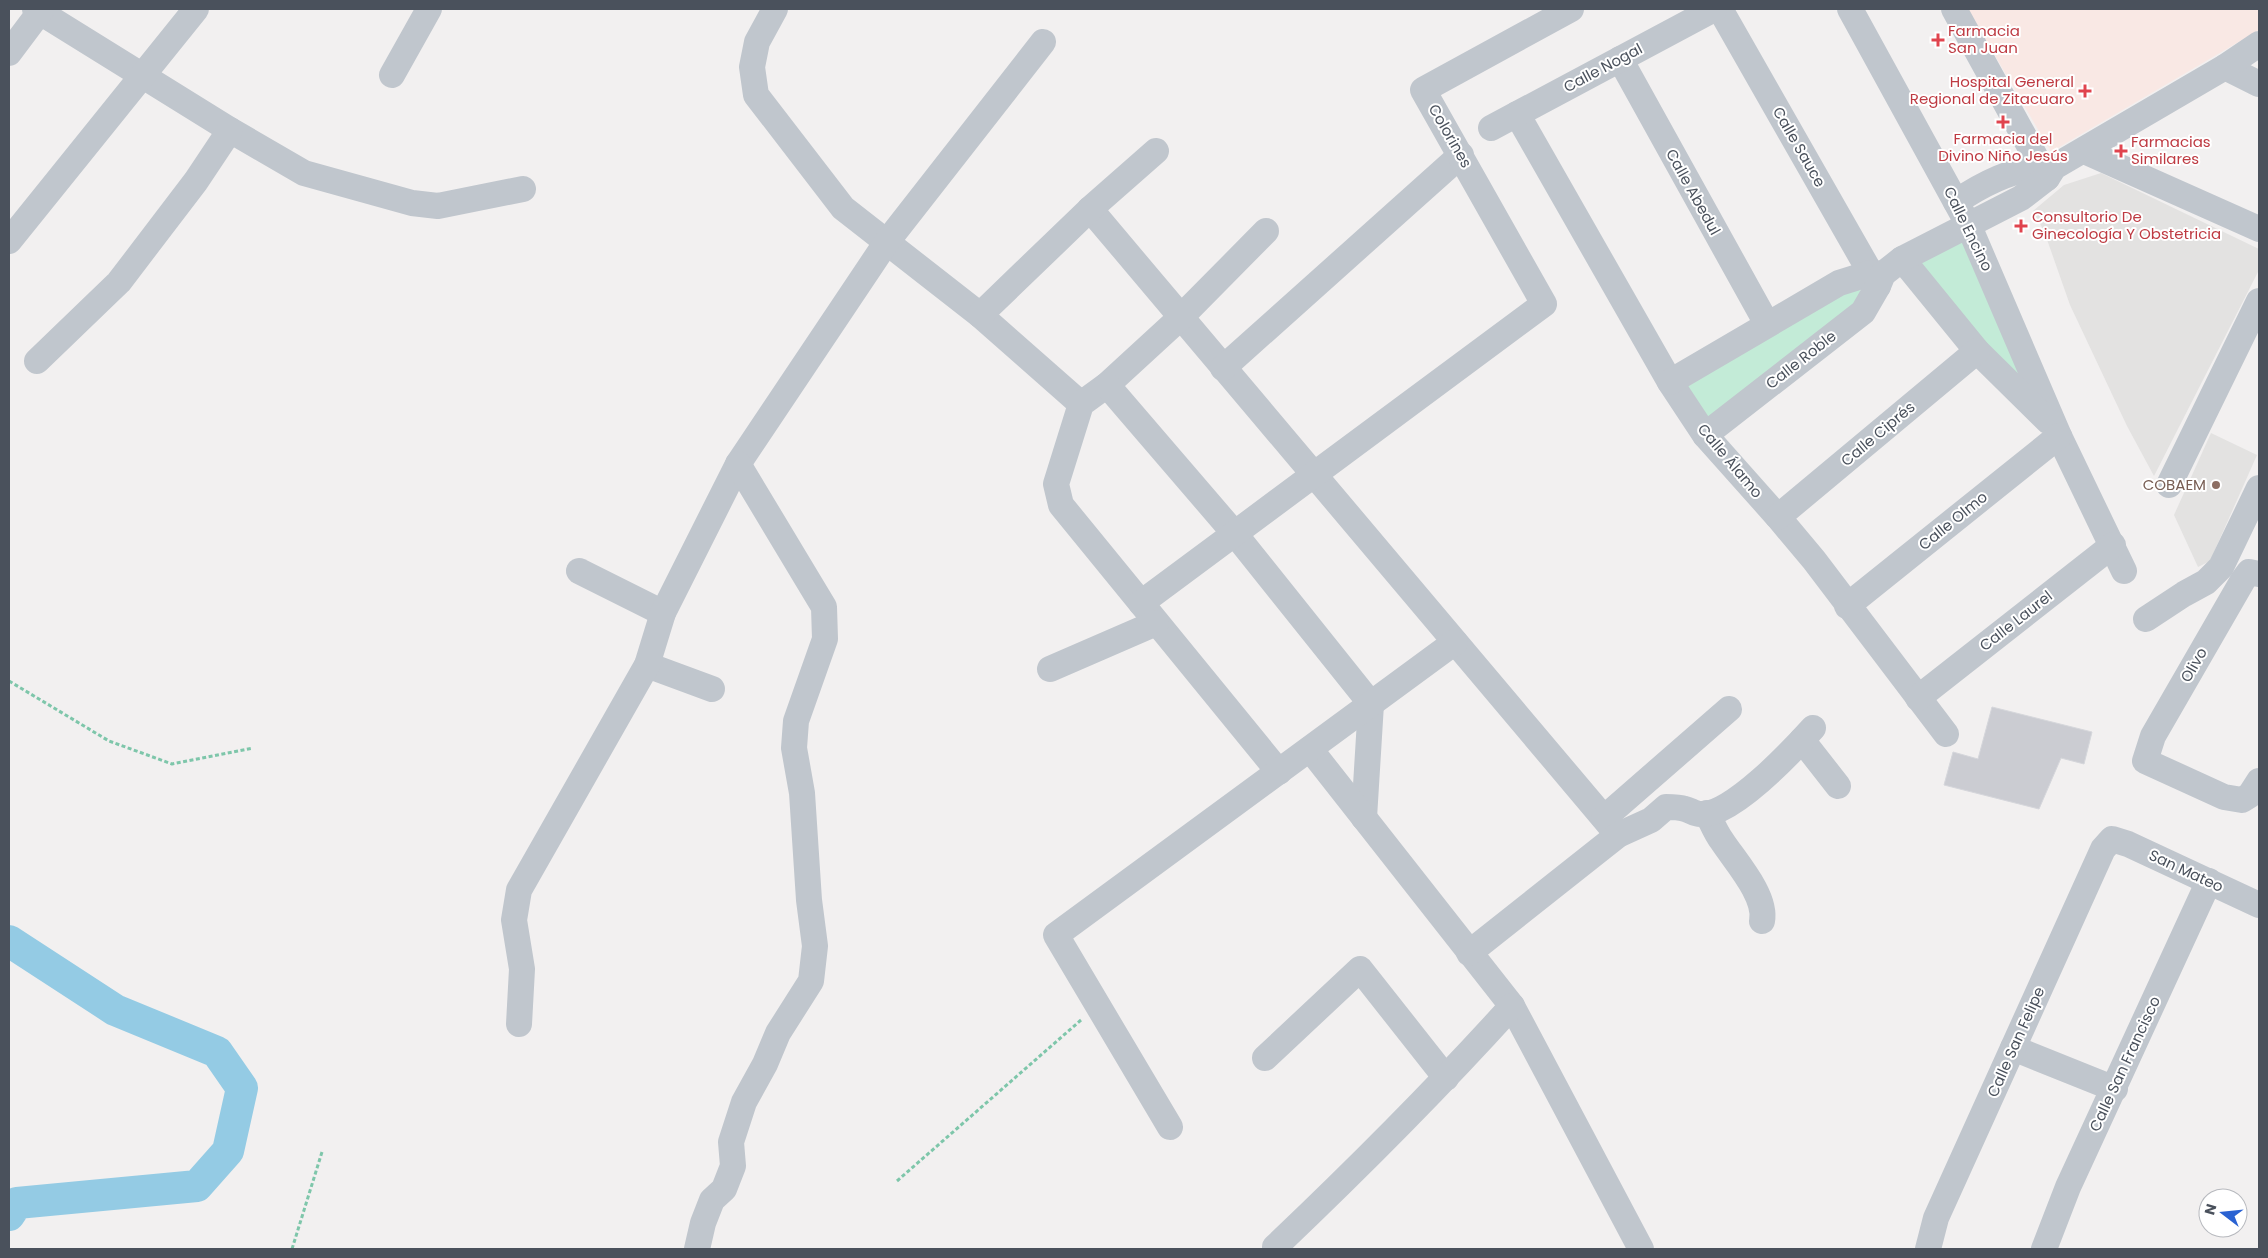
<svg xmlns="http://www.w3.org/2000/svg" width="2268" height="1258" viewBox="0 0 2268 1258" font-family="Poppins,sans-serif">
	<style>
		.education { fill: #e3e2e1 }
		.medical { fill: #f9e8e4 }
		.green { fill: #c3ebd7 }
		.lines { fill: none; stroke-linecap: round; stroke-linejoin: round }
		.river { stroke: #94cbe4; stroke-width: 32 }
		.building { fill: #cbccd2; stroke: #d5d6db }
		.path { stroke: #7ec6aa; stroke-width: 3; stroke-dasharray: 4 2.5; stroke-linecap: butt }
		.minor { stroke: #c0c6cd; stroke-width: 26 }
		.health-dot { fill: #e0444e; stroke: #fff; stroke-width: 2 }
		.education-dot { fill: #8d6e63; stroke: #fff; stroke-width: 2 }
		.labels { text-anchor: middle; stroke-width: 4; stroke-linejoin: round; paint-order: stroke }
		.health-label { font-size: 15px; fill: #be3a42; stroke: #fff; text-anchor: start }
		.street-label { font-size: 15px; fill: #4a515c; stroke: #fff }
		.education-label { font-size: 15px; fill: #785e54; stroke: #fff; text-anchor: end }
	</style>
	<rect width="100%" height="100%" fill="#f2f0f0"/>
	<g class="education">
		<path d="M 2101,173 L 2259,249 L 2259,270 L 2154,476 L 2127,426 L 2070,305 L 2044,231 L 2033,211 L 2064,185 Z"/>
		<path d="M 2211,433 L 2257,455 L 2210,561 L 2198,567 L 2174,515 Z"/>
	</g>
	<path class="medical" d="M 1968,9 L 2259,9 L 2259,30 L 2051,152 Z"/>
	<g class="green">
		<path d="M 1968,236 L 2047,415 L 1918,265 Z"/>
		<path d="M 1851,288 L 1867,292 L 1712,425 L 1680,382 Z"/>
	</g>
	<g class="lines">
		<path class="river" d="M 9,941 L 115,1010 L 217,1052 L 242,1088 L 228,1151 L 197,1186 L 17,1203 L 9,1215"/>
	</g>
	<path class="building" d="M 1992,707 L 2092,732 L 2084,764 L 2061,758 L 2039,809 L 1944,785 L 1953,752 L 1978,759 Z"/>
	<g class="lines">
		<g class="path">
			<path d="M 9,681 L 109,741 L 172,764 L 253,748"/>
			<path d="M 897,1181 L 1081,1020"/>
			<path d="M 292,1249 L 322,1152"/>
		</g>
		<g class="minor">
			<path d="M 35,9 L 230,130 L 304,173 L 412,203 L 438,206 L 523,189"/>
			<path d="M 775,9 L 757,42 L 752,67 L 756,95 L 843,208 L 980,315 L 1081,404"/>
			<path d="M 1720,9 L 1878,286"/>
			<path d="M 1850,9 L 1968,224 L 2059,436 L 2124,571"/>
			<path d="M 1954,9 L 2047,178"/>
			<path d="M 9,53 L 42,9"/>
			<path d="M 1620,59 L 1767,324"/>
			<path d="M 2225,67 L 2259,84"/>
			<path d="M 392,75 L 429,9"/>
			<path d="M 1517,114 L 1670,382 L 1705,435 L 1778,517 L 1814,560 L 1946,734"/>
			<path d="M 1491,128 L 1714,9"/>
			<path d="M 2084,151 L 2259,229"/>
			<path d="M 1956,202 C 1984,183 2020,165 2054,167"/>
			<path d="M 1090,209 L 1618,835"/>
			<path d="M 1266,231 L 1180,318 L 1107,385 L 1081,404 L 1056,484 L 1061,505 L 1279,772"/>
			<path d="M 9,241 L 196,9"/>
			<path d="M 1902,259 L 1977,351 L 2048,421"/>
			<path d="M 980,315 L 1090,209 L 1156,151"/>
			<path d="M 37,361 L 119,282 L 196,181 L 230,130"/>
			<path d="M 1223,368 L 1461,155"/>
			<path d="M 1670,382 L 1839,283 L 1871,273 L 1883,274"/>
			<path d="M 1107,385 L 1235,534 L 1371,704 L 1364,818"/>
			<path d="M 1705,435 L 1863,312 L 1878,286 L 1883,274 L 1902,259 L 2021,198 L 2047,178 L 2054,167 L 2225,67 L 2259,44"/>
			<path d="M 2169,485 L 2259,301"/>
			<path d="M 1778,517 L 1977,351"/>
			<path d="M 579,571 L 663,613"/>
			<path d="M 2259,574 L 2249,572 L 2243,580 L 2153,736 L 2145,761 L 2224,797 L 2242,800 L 2250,795 L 2259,781"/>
			<path d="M 1141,603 L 1544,304 L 1423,90 L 1571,9"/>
			<path d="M 1847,606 L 2059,436"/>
			<path d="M 2146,619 L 2184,594 L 2206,582 L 2221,567 L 2259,488"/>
			<path d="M 647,665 L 712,689"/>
			<path d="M 1050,669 L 1156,623"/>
			<path d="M 1918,698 L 2113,545"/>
			<path d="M 1802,740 L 1838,786"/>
			<path d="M 1310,749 L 1512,1006 L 1641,1249"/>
			<path d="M 1707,813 C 1712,823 1716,833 1722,841 C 1735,861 1767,896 1762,921"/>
			<path d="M 1604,818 L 1729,709"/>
			<path d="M 1469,953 L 1618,835 L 1651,820 L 1666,807 C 1672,807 1679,807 1685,809 C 1690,810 1695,814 1700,814 C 1730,818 1794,749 1813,728"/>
			<path d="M 519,1024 L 522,969 L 514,920 L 519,890 L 647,665 L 663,613 L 738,464 L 886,243 L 1043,42"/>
			<path d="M 2013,1048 L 2115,1089"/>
			<path d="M 1265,1058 L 1360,969 L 1446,1078"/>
			<path d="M 1170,1127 L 1056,935 L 1455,642"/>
			<path d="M 1275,1247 C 1357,1169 1436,1090 1512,1006"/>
			<path d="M 697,1249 L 703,1223 L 712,1200 L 724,1189 L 733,1166 L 731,1142 L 744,1102 L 765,1064 L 778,1033 L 811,981 L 815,946 L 809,900 L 802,793 L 794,748 L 796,721 L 825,639 L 824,607 L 738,464"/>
			<path d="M 1928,1249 L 1936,1218 L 2103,849 L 2112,839 L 2128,844 L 2259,905"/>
			<path d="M 2044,1249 L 2068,1187 L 2209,881"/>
		</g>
	</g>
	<g class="health-dot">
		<path d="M1935.5 32.5h5v5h5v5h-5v5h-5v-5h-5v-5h5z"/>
		<path d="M2082.5 83.5h5v5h5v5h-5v5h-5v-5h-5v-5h5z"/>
		<path d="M2000.5 114.5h5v5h5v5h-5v5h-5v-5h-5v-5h5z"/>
		<path d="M2118.5 143.5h5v5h5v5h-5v5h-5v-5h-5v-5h5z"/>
		<path d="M2018.5 218.5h5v5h5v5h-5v5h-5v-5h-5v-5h5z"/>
	</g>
	<circle class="education-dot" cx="2216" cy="485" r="5"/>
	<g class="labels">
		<g class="health-label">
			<text x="1948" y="36">Farmacia<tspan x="1948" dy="17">San Juan</tspan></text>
			<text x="2074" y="87" text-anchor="end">Hospital General<tspan x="2074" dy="17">Regional de Zitacuaro</tspan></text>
			<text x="2003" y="144" text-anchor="middle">Farmacia del<tspan x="2003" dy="17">Divino Niño Jesús</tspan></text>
			<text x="2131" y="147">Farmacias<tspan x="2131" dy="17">Similares</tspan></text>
			<text x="2032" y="222">Consultorio De<tspan x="2032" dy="17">Ginecología Y Obstetricia</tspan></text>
		</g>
		<g class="street-label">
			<text transform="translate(1603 68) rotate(-28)" y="5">Calle Nogal</text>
			<text transform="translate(1450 136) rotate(60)" y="5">Colorines</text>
			<text transform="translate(1799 147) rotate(60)" y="5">Calle Sauce</text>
			<text transform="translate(1693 192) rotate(61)" y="5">Calle Abedul</text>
			<text transform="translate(1968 229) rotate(64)" y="5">Calle Encino</text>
			<text transform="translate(1801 360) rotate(-38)" y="5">Calle Roble</text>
			<text transform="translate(1878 434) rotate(-40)" y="5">Calle Ciprés</text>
			<text transform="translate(1730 461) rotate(50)" y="5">Calle Álamo</text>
			<text transform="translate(1953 521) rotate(-39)" y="5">Calle Olmo</text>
			<text transform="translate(2016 621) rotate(-38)" y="5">Calle Laurel</text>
			<text transform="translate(2194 665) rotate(-60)" y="5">Olivo</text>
			<text transform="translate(2186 871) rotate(25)" y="5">San Mateo</text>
			<text transform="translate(2016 1042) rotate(-66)" y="5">Calle San Felipe</text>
			<text transform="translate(2125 1064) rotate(-65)" y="5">Calle San Francisco</text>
		</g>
		<g class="education-label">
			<text x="2206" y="490">COBAEM</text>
		</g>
	</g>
	<rect width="2268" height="1258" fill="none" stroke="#4a515c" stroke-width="20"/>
	<g transform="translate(2223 1213) rotate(286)"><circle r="24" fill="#ffffff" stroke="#b7b9be"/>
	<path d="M0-4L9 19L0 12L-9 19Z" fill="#2a62d2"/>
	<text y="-8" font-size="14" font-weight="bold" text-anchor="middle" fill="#4a515c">N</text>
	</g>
</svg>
